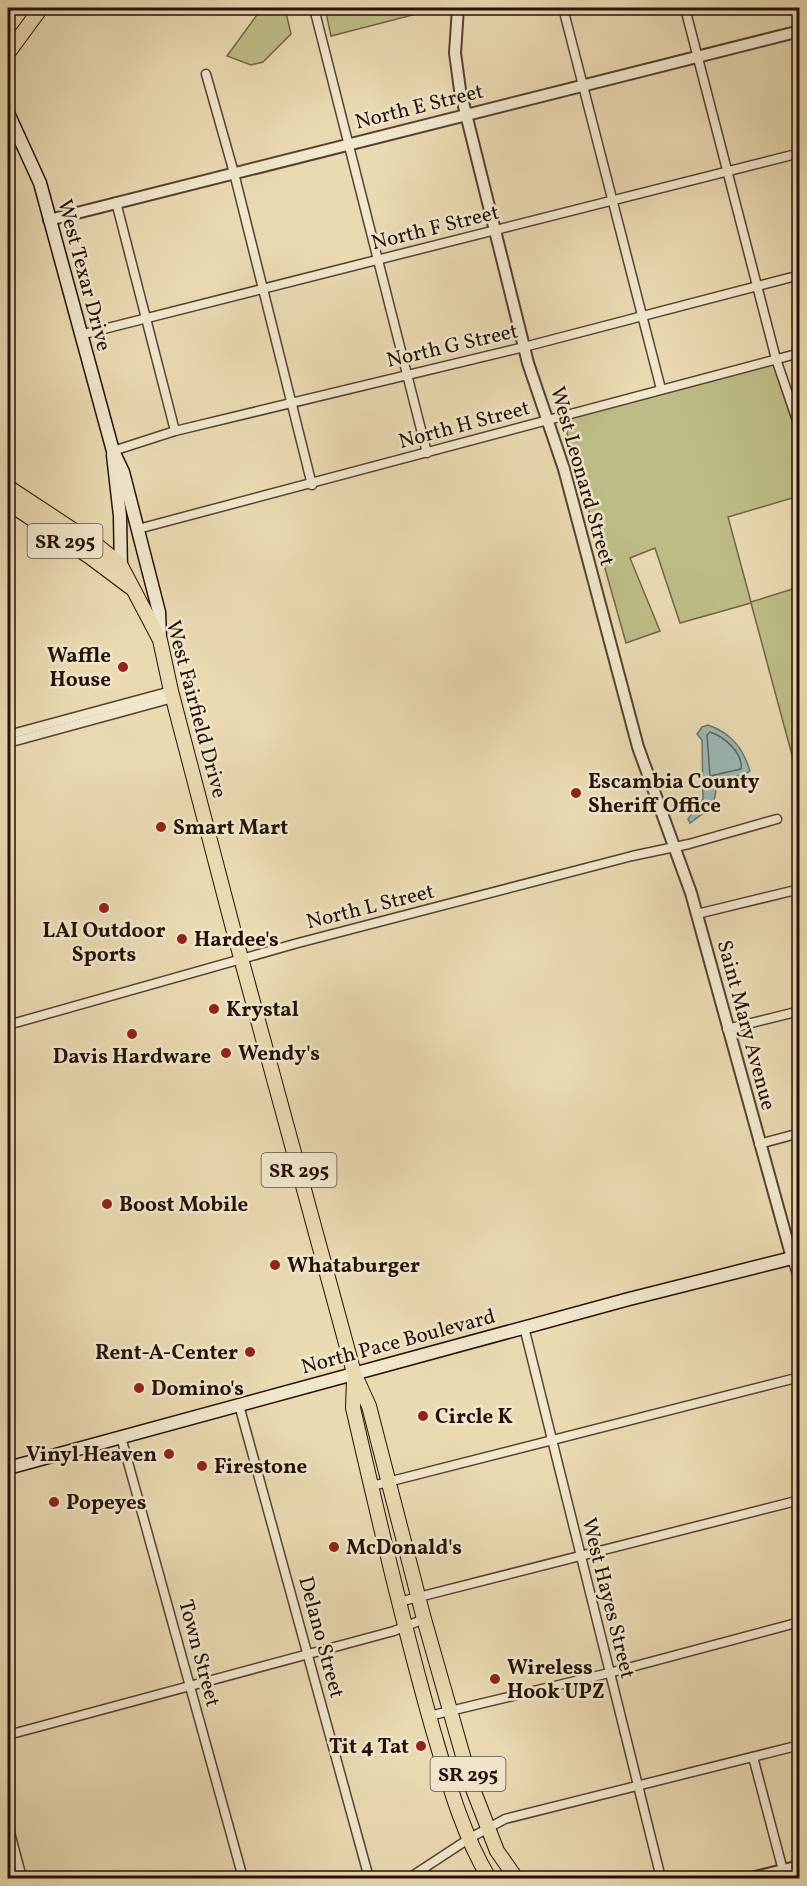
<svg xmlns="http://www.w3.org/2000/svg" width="807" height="1886" viewBox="0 0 807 1886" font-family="Vollkorn,serif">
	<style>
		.green { fill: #bebd87; stroke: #726648; stroke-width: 1.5 }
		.water { fill: #9ab9b4; stroke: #6b756f; stroke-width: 1.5 }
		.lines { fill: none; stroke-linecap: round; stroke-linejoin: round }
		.shore { stroke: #60645e; stroke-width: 1.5 }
		.minor-casing { stroke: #564232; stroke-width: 11 }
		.tertiary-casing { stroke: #564232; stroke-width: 14 }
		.secondary-casing { stroke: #251008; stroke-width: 15 }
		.primary-casing { stroke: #251008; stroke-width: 16 }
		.minor { stroke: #f1e7cd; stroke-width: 8 }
		.tertiary { stroke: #f1e7cd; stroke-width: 10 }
		.secondary { stroke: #f1e7cd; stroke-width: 12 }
		.primary { stroke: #eadab2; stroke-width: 14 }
		.poi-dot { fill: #8f2418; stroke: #f1e7cd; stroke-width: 2 }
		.labels { text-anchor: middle; stroke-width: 5; stroke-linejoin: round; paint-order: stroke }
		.shield { fill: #f1e7cd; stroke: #625043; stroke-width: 1.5 }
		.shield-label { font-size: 20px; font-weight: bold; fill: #251008 }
		.street-label { font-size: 21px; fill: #251008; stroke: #f1e7cd }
		.poi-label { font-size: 21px; font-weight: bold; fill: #251008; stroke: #f1e7cd; text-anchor: start }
	</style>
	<rect width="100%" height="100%" fill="#eadab2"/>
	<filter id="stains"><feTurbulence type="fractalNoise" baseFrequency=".00333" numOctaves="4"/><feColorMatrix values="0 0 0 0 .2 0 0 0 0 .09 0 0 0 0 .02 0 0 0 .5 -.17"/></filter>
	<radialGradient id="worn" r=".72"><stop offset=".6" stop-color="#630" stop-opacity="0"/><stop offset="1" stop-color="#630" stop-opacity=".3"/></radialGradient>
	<g class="green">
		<path d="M 262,8 L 285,8 L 291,34 L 263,62 L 251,65 L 227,56 Z"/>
		<path d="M 325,8 L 423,8 L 428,11 L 331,36 Z"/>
		<path d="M 773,363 L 799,441 L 799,496 L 728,517 L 751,602 L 799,587 L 799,781 L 751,603 L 680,623 L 655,548 L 630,558 L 660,631 L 626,643 L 563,419 Z"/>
	</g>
	<path class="water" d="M 708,725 C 731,733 743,748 750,771 L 744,775 L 718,780 L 713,806 L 690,823 L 688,819 L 703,799 L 702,740 L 697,734 L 702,727 Z"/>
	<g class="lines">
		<path class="shore" d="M 710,732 C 725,737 743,753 741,769 L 710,776 L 707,735 Z"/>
		<g class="minor-casing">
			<g id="minor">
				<path d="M 563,8 L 661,389"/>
				<path d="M 685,8 L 776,359 L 800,429"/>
				<path d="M 316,16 L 427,453"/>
				<path d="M 206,74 L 234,173 L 312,485"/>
				<path d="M 116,202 L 175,431"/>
				<path d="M 80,335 L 800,153"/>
				<path d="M 113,451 L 175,431 L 524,347 L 800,275"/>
				<path d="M 138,529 L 800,353"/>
				<path d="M 8,735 L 171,691"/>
				<path d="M 8,743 L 173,698"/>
				<path d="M 697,914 L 800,889"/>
				<path d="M 8,1025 L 298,943 L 632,856 L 689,844 L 777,819"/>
				<path d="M 727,1029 L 800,1011"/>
				<path d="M 759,1144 L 800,1133"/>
				<path d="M 792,1258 L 800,1285"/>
				<path d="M 524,1327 L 661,1878"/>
				<path d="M 239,1405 L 369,1878"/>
				<path d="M 121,1437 L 243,1878"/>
				<path d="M 372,1486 L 800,1377"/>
				<path d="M 399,1602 L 800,1500"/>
				<path d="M 429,1716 L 609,1673 L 800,1622"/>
				<path d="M 8,1735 L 394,1631 L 424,1619"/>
				<path d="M 753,1757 L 785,1878"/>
				<path d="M 8,1825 L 22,1878"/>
				<path d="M 409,1878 L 470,1838 L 505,1819 L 800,1745"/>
			</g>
		</g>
		<g class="tertiary-casing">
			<g id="tertiary">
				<path d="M 458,8 L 455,53 L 460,90 L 528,363 L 564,469 L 638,747 L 691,893 L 792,1258"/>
				<path d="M 49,220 L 800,31"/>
				<path d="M 751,1878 L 800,1866"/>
			</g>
		</g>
		<g class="secondary-casing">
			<g id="secondary">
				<path d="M 8,113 L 40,183 L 113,451 L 123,472 L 159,612 L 160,639"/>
				<path d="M 113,455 L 120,516 L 121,572"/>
				<path d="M 8,1468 L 629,1299 L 800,1256"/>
			</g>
		</g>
		<g class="primary-casing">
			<g id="primary">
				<path d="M 8,53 L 41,8"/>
				<path d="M 8,487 L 99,547 L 120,564 L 160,640 L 171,691 L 235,936 L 354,1373 L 369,1406 L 424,1619 L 471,1784 L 497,1851 L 516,1878"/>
				<path d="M 8,503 L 90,557 L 130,587"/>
				<path d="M 354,1379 L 353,1408 C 378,1516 403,1624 433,1730 C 448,1781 462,1833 489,1878"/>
			</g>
		</g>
		<use href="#minor" class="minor"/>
		<use href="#tertiary" class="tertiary"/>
		<use href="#secondary" class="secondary"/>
		<use href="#primary" class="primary"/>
	</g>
	<g class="poi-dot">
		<circle cx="123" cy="667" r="6"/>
		<circle cx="576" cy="793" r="6"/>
		<circle cx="161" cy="827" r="6"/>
		<circle cx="104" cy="908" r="6"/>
		<circle cx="182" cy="939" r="6"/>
		<circle cx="214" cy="1009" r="6"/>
		<circle cx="132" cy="1034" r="6"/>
		<circle cx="226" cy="1053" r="6"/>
		<circle cx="107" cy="1204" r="6"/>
		<circle cx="275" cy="1265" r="6"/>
		<circle cx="250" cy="1352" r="6"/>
		<circle cx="139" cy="1388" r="6"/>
		<circle cx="423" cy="1416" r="6"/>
		<circle cx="169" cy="1454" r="6"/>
		<circle cx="202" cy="1466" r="6"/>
		<circle cx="54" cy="1502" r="6"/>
		<circle cx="334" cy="1547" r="6"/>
		<circle cx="495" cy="1679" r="6"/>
		<circle cx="421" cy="1746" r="6"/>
	</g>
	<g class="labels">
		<g class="shield">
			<rect x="27.5" y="524" width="75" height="34" rx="4.5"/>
			<rect x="261.5" y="1153" width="75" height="34" rx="4.5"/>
			<rect x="430.5" y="1757" width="75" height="34" rx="4.5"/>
		</g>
		<g class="shield-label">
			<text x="65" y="548">SR 295</text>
			<text x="299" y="1177">SR 295</text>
			<text x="468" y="1781">SR 295</text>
		</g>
		<g class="street-label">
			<text transform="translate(419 106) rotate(-14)" y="7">North E Street</text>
			<text transform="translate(435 227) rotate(-14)" y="7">North F Street</text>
			<text transform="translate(85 275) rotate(75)" y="7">West Texar Drive</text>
			<text transform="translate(452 345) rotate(-13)" y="7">North G Street</text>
			<text transform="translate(464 424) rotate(-15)" y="7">North H Street</text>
			<text transform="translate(583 476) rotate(74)" y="7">West Leonard Street</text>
			<text transform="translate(197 709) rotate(75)" y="7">West Fairfield Drive</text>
			<text transform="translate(370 906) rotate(-14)" y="7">North L Street</text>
			<text transform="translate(747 1025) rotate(75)" y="7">Saint Mary Avenue</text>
			<text transform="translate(398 1341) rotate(-15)" y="7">North Pace Boulevard</text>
			<text transform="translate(609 1598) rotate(76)" y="7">West Hayes Street</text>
			<text transform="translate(322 1637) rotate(75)" y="7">Delano Street</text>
			<text transform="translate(200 1653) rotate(75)" y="7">Town Street</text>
		</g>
		<g class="poi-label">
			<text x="111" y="662" text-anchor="end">Waffle<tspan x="111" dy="24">House</tspan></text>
			<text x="588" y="788">Escambia County<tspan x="588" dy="24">Sheriff Office</tspan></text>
			<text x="173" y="834">Smart Mart</text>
			<text x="104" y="937" text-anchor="middle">LAI Outdoor<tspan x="104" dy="24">Sports</tspan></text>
			<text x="194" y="946">Hardee's</text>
			<text x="226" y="1016">Krystal</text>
			<text x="238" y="1060">Wendy's</text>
			<text x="132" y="1063" text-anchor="middle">Davis Hardware</text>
			<text x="119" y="1211">Boost Mobile</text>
			<text x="287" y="1272">Whataburger</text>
			<text x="238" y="1359" text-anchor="end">Rent-A-Center</text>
			<text x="151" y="1395">Domino's</text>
			<text x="435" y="1423">Circle K</text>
			<text x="157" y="1461" text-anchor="end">Vinyl Heaven</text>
			<text x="214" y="1473">Firestone</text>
			<text x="66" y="1509">Popeyes</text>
			<text x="346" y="1554">McDonald's</text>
			<text x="507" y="1674">Wireless<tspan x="507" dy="24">Hook UPZ</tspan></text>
			<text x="409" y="1753" text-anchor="end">Tit 4 Tat</text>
		</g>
	</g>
	<rect width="807" height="1886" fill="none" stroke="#eadab2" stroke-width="30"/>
	<rect x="9" y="9" width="789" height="1868" fill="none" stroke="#251008" stroke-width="3"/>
	<rect x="15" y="15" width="777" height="1856" fill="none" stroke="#251008" stroke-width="1.5"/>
	<rect width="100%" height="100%" filter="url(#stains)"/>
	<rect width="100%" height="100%" fill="url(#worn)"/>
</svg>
